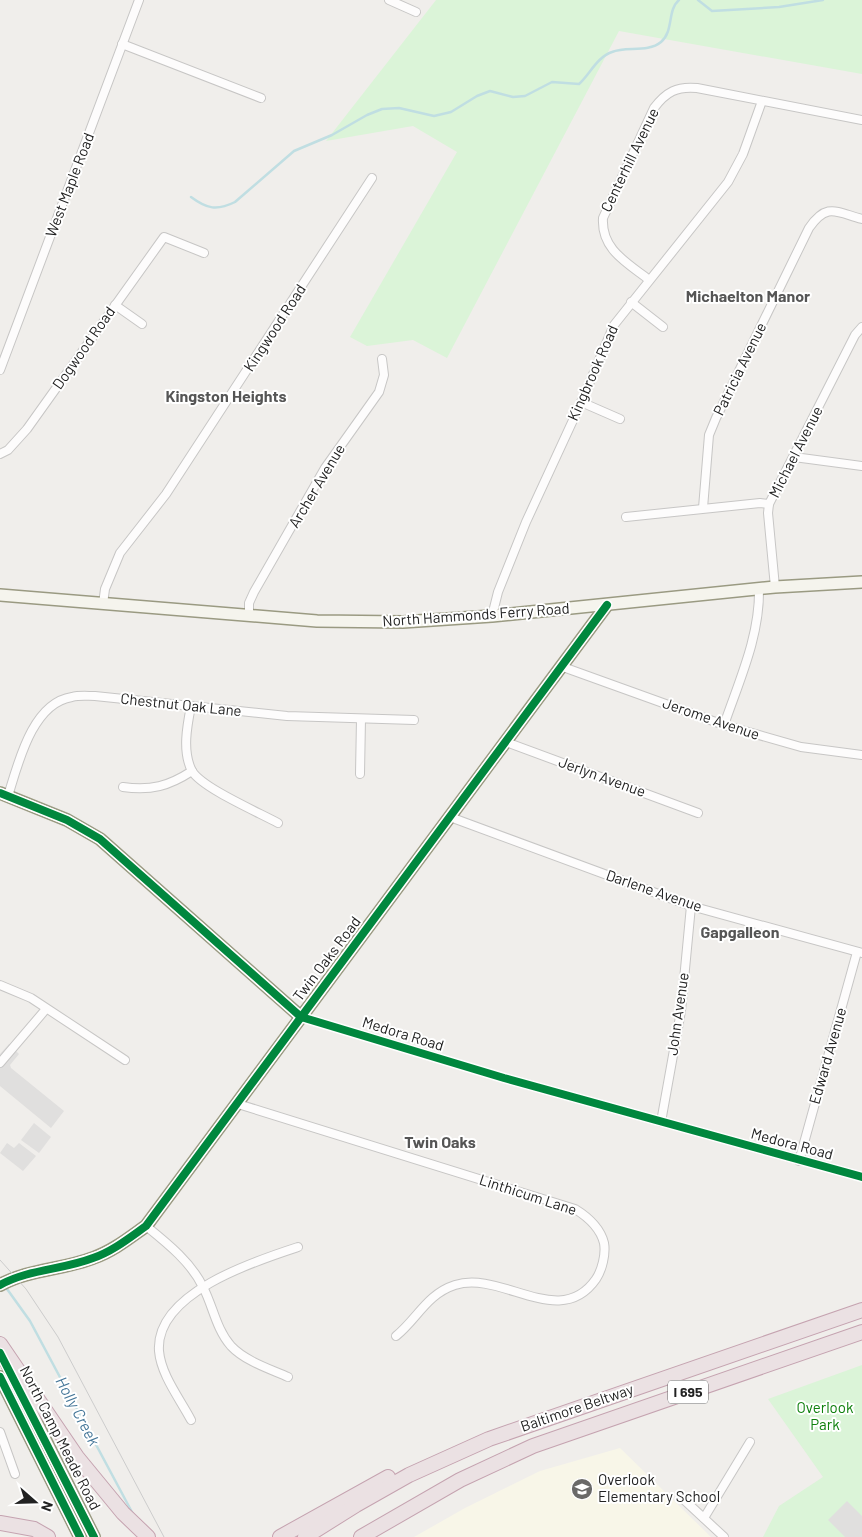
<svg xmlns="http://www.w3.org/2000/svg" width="862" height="1537" viewBox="0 0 862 1537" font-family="Barlow,sans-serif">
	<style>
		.education { fill: #f8f6e8 }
		.park { fill: #dbf4d8 }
		.parking { fill: #e0dfde }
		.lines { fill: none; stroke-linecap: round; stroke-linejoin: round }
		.stream { stroke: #c0dee2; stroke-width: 2.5 }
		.street-casing { stroke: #c7c6c5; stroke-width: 10 }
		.secondary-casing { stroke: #9a9a82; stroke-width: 14 }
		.highway-casing { stroke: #c5a3b0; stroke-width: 16 }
		.street { stroke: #fdfcfc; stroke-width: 8 }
		.secondary { stroke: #f5f4ed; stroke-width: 11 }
		.highway { stroke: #ebe1e3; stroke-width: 14 }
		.tram { stroke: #ccc; stroke-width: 1 }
		.cycleway-casing { stroke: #fff; stroke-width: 11 }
		.cycleway { stroke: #00873e; stroke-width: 8 }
		.labels { text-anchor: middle; stroke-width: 4; stroke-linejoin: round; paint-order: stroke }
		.shield { fill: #fff; stroke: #646464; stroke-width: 1 }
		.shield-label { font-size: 14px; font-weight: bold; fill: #222 }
		.street-label { font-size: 15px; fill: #222; stroke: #fff }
		.park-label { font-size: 15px; fill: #10810e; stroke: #fff }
		.poi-label { font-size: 15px; fill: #222; stroke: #fff; text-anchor: start }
		.neighbourhood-label { font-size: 16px; font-weight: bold; fill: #555; stroke: #fff }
		.water-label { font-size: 16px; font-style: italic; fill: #467799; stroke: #fff }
	</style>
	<rect width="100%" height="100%" fill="#f0eeeb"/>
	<path class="education" d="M 620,1448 L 711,1537 L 414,1537 L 465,1508 L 540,1471 Z"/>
	<g class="park">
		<path d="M 436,0 L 862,0 L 862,74 L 619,31 L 447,358 L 413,340 L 367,346 L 350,337 L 457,152 L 413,126 L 326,141 Z"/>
		<path d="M 862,1365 L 862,1537 L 763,1537 L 779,1506 L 823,1477 L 768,1399 Z"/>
	</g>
	<g class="parking">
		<path d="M 9,1044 L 19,1054 L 10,1065 L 11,1068 L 64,1111 L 51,1128 L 0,1086 L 0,1054 Z"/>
		<path d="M 34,1123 L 51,1137 L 39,1153 L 21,1140 Z"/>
		<path d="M 7,1143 L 14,1148 L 19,1143 L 36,1156 L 23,1171 L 0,1153 Z"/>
		<path d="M 847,1501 L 862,1516 L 862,1537 L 845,1537 L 828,1520 Z"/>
	</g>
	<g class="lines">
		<g class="stream">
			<path d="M 698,0 L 712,11 L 779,7 L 823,0"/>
			<path d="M 191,197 C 207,209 217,211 235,202 L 294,151 L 332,135 L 367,115 L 382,109 L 399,108 L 434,116 L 451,112 L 477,96 L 490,91 L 513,97 L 525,96 L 552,82 L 579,84 C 590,74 597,57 612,52 C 626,46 648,53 661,42 C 674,31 667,10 679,0"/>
			<path d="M 7,1289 L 30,1321 L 133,1514"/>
		</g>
		<g class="street-casing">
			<g id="street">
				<path d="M 389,0 L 416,12"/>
				<path d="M 122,44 L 261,98"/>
				<path d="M 648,279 C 626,262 601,249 603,218 L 654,108 C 666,92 677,86 697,88 L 862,120"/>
				<path d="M 631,302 L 663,327"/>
				<path d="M 115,305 L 142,324"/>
				<path d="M 0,370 L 139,0"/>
				<path d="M 581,402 L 620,419"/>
				<path d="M 0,454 L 8,450 L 27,429 L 164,237 L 204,253"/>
				<path d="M 794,457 L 862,466"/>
				<path d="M 703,508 L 709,435 L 716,418 L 809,228 C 827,202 836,212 862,219"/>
				<path d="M 626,517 L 760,503 L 769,504"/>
				<path d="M 775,587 L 768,513 L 769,504 L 855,335 L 862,327"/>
				<path d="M 103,604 L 105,589 L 120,553 L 166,494 L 372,178"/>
				<path d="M 249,616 L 249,603 L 254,592 L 325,468 L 379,392 L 384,375 L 382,359"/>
				<path d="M 492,616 L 498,592 L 526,522 L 580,405 L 614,325 L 728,182 L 743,154 L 762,101"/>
				<path d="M 563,667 L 724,725 L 801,747 L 862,755"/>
				<path d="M 191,706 C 187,726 182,752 192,771 C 202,788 260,813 278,823"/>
				<path d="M 724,725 C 739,681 760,636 759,589"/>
				<path d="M 506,742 L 698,813"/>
				<path d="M 360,774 L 361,719"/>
				<path d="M 123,787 C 151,791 169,786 192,771"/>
				<path d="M 8,796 C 18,764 32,703 72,697 C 79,695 87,696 95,696 L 287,716 L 414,720"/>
				<path d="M 450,817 L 691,906 L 862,953"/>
				<path d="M 0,985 L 31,998 L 125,1060"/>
				<path d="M 301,1017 L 504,1078 L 862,1177"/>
				<path d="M 0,1063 L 46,1009"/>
				<path d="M 238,1104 L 575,1209 C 588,1217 600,1227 604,1243 C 606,1254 602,1270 596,1279 C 560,1331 502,1270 455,1285 C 427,1294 417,1319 396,1336"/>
				<path d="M 661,1122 L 681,1011 L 691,906"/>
				<path d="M 799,1161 L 857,952"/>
				<path d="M 146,1226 C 167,1243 191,1262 203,1287 C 213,1306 216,1329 231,1346 C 245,1361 270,1369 288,1377"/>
				<path d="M 191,1420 C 180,1399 161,1375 159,1351 C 155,1293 255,1261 298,1247"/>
				<path d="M 0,1432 L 15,1474"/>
				<path d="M 681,1497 L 724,1537"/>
				<path d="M 704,1518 L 750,1442"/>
			</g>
		</g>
		<g class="secondary-casing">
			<g id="secondary">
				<path d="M 0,595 L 317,621 L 403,622 L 492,616 L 775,587 L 862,582"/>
				<path d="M 0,793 L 67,820 L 100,839 L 301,1017"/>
				<path d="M 0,1285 C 29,1269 62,1270 93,1258 C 113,1251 129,1238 146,1226 L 607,605"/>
				<path d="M 6,1362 L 94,1537"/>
				<path d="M 0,1377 L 80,1537"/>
			</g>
		</g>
		<g class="highway-casing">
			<g id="highway">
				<path d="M 0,1344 L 77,1457 L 123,1513 L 148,1537"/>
				<path d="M 0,1523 L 34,1529 L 48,1537"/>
				<path d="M 280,1537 L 388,1477"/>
				<path d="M 305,1537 L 356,1505 L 409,1475 L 489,1439 L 862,1310"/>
				<path d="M 361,1537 L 460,1480 L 533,1446 L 862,1332"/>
			</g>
		</g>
		<use href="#street" class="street"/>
		<use href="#secondary" class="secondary"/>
		<use href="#highway" class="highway"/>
		<path class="tram" d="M 0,1260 L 26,1289 L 58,1337 L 164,1537"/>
		<g class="cycleway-casing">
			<g id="cycleway">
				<path d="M 0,793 L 67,820 L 100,839 L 301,1017 L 504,1078 L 862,1177"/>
				<path d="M 0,1285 C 29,1269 62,1270 93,1258 C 113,1251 129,1238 146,1226 L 607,605"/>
				<path d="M 0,1353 L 94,1537"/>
				<path d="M 0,1377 L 80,1537"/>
			</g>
		</g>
		<use href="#cycleway" class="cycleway"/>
	</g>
	<defs>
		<g id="school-disc" transform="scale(1.125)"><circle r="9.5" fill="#6a6968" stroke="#fff"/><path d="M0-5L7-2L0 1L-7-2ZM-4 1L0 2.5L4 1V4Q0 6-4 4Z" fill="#fff"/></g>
	</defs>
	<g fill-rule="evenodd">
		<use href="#school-disc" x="582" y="1489"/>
	</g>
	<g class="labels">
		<rect class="shield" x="668" y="1380.5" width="40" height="23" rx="4"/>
		<g class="shield-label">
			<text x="688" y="1397">I 695</text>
		</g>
		<g class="street-label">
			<text transform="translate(630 160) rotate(-64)" y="5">Centerhill Avenue</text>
			<text transform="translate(70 185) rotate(-69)" y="5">West Maple Road</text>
			<text transform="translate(275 328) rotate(-57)" y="5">Kingwood Road</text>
			<text transform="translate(84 348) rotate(-55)" y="5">Dogwood Road</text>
			<text transform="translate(740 369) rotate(-64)" y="5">Patricia Avenue</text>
			<text transform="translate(593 373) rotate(-66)" y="5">Kingbrook Road</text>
			<text transform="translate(796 452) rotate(-63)" y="5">Michael Avenue</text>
			<text transform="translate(317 486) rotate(-59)" y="5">Archer Avenue</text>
			<text transform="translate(476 615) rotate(-4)" y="5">North Hammonds Ferry Road</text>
			<text transform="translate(181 705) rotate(6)" y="5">Chestnut Oak Lane</text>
			<text transform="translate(711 719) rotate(19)" y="5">Jerome Avenue</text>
			<text transform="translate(602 777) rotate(20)" y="5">Jerlyn Avenue</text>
			<text transform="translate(654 891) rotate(19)" y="5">Darlene Avenue</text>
			<text transform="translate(327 959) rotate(-53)" y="5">Twin Oaks Road</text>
			<text transform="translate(678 1014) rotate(-82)" y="5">John Avenue</text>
			<text transform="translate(403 1034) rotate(17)" y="5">Medora Road</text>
			<text transform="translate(828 1056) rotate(-74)" y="5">Edward Avenue</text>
			<text transform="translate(792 1144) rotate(15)" y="5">Medora Road</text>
			<text transform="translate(528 1195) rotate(18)" y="5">Linthicum Lane</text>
			<text transform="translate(577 1408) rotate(-19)" y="5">Baltimore Beltway</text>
			<text transform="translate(60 1438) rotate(63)" y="5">North Camp Meade Road</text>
		</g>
		<g class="park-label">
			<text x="825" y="1413">Overlook<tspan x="825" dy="17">Park</tspan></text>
		</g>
		<g class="poi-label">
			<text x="598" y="1485">Overlook<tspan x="598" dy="17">Elementary School</tspan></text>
		</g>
		<g class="neighbourhood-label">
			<text x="748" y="302">Michaelton Manor</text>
			<text x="226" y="402">Kingston Heights</text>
			<text x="740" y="938">Gapgalleon</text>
			<text x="440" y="1148">Twin Oaks</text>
		</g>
		<g class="water-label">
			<text transform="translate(78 1411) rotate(62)" y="6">Holly Creek</text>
		</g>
	</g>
	<g transform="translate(35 1502) rotate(110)" stroke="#ffffff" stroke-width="4" paint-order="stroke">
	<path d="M0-4L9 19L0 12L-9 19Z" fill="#222222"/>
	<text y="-8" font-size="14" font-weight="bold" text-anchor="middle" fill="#222222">N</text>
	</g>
</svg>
